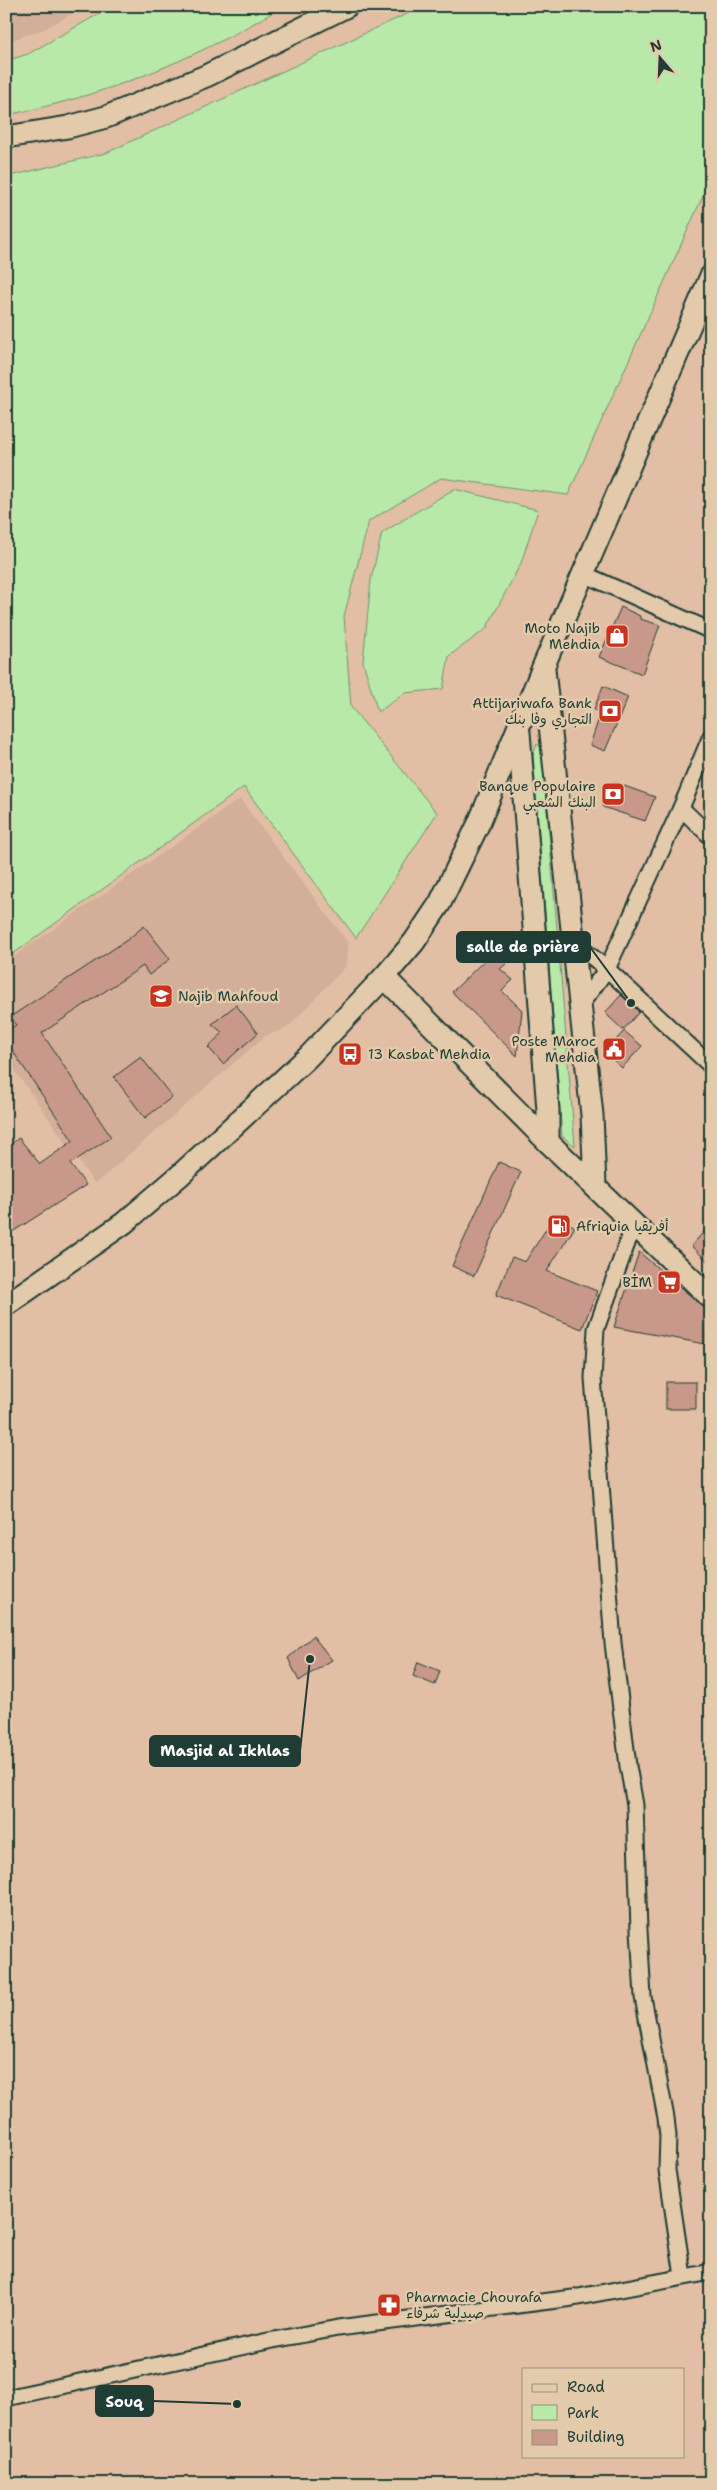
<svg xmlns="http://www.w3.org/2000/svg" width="717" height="2490" viewBox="0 0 717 2490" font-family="'Shantell Sans','Playpen Sans Arabic',sans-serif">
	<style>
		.built { fill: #d3ae98 }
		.green { fill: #b8e9a8; stroke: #6c936e }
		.building { fill: #c8998b; stroke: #1f3d34 }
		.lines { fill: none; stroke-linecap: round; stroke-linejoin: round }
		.street-casing { stroke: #1f3d34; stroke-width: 19 }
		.secondary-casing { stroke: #1f3d34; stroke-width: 25 }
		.street { stroke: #e3caab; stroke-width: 15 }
		.secondary { stroke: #e3caab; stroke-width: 21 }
		.labels { text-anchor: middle; stroke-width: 5; stroke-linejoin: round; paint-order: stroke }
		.poi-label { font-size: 14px; fill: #1f3d34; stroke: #e3caab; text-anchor: end }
		.leader { fill: none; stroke: #1f3d34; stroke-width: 2 }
		.callout-dot { fill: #1f3d34; stroke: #e3caab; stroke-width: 2 }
		.callout { fill: #1f3d34; stroke: #1f3d34; stroke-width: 2 }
		.callout-label { font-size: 15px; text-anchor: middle; font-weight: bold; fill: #fff }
	</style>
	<rect width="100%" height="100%" fill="#e1bea4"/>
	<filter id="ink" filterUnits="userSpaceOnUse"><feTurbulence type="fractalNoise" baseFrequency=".02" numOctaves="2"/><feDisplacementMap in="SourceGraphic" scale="10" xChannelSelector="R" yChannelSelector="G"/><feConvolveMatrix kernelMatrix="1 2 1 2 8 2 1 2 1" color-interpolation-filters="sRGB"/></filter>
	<g filter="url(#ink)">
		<g class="built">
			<path d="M 6,6 L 86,6 L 44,29 L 6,42 Z"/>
			<path d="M 240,799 L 348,943 L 347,965 L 287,1028 L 265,1036 L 95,1184 L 6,1058 L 6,962 Z"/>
		</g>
		<g class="green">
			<path d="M 113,6 L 283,6 C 199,58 103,97 6,115 L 6,61 L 28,54 Z"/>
			<path d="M 424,6 L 711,6 L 711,178 L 568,495 L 441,478 L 369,521 L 344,616 L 351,707 L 437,813 L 356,938 L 244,787 L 6,959 L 6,177 L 106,153 Z"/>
			<path d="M 454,489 L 538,510 L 521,563 L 486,629 L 449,656 L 443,689 L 405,693 L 378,712 L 363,662 L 371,580 L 382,533 Z"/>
			<path d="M 537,744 L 542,748 L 575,1146 L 562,1136 L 533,755 Z"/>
		</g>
		<g class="building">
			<path d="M 621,607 L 640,616 L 640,619 L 660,625 L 642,674 L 599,657 Z"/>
			<path d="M 603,686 L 628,697 L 605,751 L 590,745 L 600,715 L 594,709 Z"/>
			<path d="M 613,782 L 655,797 L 645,821 L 603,807 L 605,793 Z"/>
			<path d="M 144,926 L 170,959 L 149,975 L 143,966 L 42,1033 L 111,1137 L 70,1164 L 86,1185 L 6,1236 L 6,1147 L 19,1138 L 40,1164 L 73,1141 L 6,1041 L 6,1032 L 16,1025 L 10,1017 L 127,940 Z"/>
			<path d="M 493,952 L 507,963 L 500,969 L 513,980 L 502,991 L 522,1010 L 517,1056 L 452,992 Z"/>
			<path d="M 621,995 L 639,1012 L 623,1030 L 605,1013 Z"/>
			<path d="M 236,1005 L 258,1033 L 223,1064 L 208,1047 L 223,1033 L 212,1024 Z"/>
			<path d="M 624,1031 L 642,1046 L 622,1068 L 608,1055 L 608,1049 Z"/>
			<path d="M 141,1057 L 172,1097 L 145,1118 L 114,1077 Z"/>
			<path d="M 499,1162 L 521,1172 L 474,1276 L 452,1266 Z"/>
			<path d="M 555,1215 L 575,1227 L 547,1271 L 597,1291 L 582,1329 L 496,1295 L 512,1257 L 525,1262 Z"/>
			<path d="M 711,1224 L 711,1264 L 691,1246 Z"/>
			<path d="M 639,1252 L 707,1310 L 705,1344 L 614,1327 Z"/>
			<rect x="666" y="1382" width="30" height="27"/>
			<path d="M 313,1636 L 332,1660 L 299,1681 L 288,1658 Z"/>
			<path d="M 418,1662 L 440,1671 L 435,1685 L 413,1676 Z"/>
		</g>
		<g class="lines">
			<g class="street-casing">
				<g id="street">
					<path d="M 584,574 L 711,631"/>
					<path d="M 681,808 L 711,837"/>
					<path d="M 576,944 L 607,969 L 711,1066"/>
					<path d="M 581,1004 L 607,969 L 681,808 L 711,736"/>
					<path d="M 634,1224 L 596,1329 L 593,1378 L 613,1643 L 628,1766 L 635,1805 L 639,1930 L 643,1997 L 666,2118 L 668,2136 L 667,2170 L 683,2276"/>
					<path d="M 6,2398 L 268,2341 L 338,2328 L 573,2298 L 711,2272"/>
				</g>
			</g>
			<g class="secondary-casing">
				<g id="secondary">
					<path d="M 6,137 L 68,127 L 106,117 L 206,76 L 347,6"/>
					<path d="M 544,669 L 592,1115 L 595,1186"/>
					<path d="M 519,732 L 548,1110 L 548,1142"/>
					<path d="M 384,977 L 548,1142 L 711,1298"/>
					<path d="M 6,1305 L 124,1223 L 179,1176 L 308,1057 L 384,977 L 414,942 L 440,903 L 479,823 L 544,665 L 711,276"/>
				</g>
			</g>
			<use href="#street" class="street"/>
			<use href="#secondary" class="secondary"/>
		</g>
	</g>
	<defs>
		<g id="shop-square" transform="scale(1.25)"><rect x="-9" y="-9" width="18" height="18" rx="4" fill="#c8321e" stroke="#e3caab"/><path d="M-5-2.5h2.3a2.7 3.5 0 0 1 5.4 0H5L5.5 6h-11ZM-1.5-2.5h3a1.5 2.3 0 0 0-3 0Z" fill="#fff"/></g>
		<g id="bank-square" transform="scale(1.25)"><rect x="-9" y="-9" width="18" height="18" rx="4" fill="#c8321e" stroke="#e3caab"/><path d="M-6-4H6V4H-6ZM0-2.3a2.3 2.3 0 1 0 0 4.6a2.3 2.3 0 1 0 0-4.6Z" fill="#fff"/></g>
		<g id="school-square" transform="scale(1.25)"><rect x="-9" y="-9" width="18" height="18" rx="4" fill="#c8321e" stroke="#e3caab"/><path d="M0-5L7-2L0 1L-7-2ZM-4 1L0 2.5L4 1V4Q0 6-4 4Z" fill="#fff"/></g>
		<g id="civic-square" transform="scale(1.25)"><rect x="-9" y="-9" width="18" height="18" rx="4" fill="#c8321e" stroke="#e3caab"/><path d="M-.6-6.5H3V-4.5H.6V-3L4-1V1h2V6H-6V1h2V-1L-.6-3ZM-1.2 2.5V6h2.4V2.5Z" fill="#fff"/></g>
		<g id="bus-square" transform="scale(1.25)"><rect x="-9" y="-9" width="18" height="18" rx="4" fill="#c8321e" stroke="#e3caab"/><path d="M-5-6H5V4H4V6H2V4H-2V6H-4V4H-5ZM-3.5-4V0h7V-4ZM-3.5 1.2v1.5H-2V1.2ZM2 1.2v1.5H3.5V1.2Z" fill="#fff"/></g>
		<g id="fuel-square" transform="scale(1.25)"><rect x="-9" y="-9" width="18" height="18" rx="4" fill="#c8321e" stroke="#e3caab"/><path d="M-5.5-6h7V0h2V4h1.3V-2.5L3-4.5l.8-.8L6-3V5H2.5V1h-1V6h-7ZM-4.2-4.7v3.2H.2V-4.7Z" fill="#fff"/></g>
		<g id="supermarket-square" transform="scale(1.25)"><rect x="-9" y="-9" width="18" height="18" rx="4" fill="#c8321e" stroke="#e3caab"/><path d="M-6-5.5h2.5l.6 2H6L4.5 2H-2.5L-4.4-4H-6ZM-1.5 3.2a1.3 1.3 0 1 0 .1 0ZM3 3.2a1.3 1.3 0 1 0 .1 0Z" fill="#fff"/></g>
		<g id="pharmacy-square" transform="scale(1.25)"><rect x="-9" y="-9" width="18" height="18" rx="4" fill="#c8321e" stroke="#e3caab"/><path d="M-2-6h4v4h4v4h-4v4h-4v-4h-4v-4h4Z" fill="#fff"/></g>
	</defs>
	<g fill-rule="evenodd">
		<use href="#shop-square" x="617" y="636"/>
		<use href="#bank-square" x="610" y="711"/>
		<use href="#bank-square" x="613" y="794"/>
		<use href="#school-square" x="161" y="996"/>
		<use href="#civic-square" x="614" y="1049"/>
		<use href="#bus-square" x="350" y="1054"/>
		<use href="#fuel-square" x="559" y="1226"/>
		<use href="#supermarket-square" x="669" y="1282"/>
		<use href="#pharmacy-square" x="389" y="2305"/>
	</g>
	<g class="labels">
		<g class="poi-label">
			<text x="600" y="633">Moto Najib<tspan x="600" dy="16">Mehdia</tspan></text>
			<text x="592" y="708">Attijariwafa Bank<tspan x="592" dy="16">التجاري وفا بنك</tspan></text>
			<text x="596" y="791">Banque Populaire<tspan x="596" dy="16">البنك الشعبي</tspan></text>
			<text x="178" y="1001" text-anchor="start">Najib Mahfoud</text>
			<text x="596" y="1046">Poste Maroc<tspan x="596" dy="16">Mehdia</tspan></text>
			<text x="368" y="1059" text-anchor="start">13 Kasbat Mehdia</text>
			<text x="576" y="1231" text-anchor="start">Afriquia أفريقيا</text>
			<text x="652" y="1287">BİM</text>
			<text x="406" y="2302" text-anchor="start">Pharmacie Chourafa<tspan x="406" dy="16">صيدلية شرفاء</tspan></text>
		</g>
	</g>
	<path class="leader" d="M631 1003L590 947M310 1659L300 1751M237 2404L153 2401"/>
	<g class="callout-dot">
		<circle cx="631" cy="1003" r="5"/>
		<circle cx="310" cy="1659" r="5"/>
		<circle cx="237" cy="2404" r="5"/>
	</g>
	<g class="callout">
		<rect x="457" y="932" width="133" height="30" rx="5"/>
		<rect x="150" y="1736" width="150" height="30" rx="5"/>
		<rect x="96" y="2386" width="57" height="30" rx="5"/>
	</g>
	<g class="callout-label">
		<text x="523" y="952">salle de prière</text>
		<text x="225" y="1756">Masjid al Ikhlas</text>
		<text x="124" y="2407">Souq</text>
	</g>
	<rect width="717" height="2490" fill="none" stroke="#e3caab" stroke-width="25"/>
	<rect x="12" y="12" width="692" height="2465" fill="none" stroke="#1f3d34" stroke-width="2" filter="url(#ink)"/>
	<rect x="522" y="2368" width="162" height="90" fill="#e3caab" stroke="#95927b"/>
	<rect x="532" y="2384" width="25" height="8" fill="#e3caab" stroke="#95927b"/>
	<text x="567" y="2392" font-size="15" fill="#1f3d34">Road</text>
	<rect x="532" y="2405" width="25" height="15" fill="#b8e9a8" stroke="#95927b"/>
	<text x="567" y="2418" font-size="15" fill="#1f3d34">Park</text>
	<rect x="532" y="2430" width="25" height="15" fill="#c8998b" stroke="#95927b"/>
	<text x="567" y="2442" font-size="15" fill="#1f3d34">Building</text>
	<g transform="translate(660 58) rotate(341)" stroke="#e3caab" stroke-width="4" paint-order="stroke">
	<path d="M0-4L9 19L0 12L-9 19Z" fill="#1f3d34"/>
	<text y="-8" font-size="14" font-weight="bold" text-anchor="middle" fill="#1f3d34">N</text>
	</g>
</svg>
